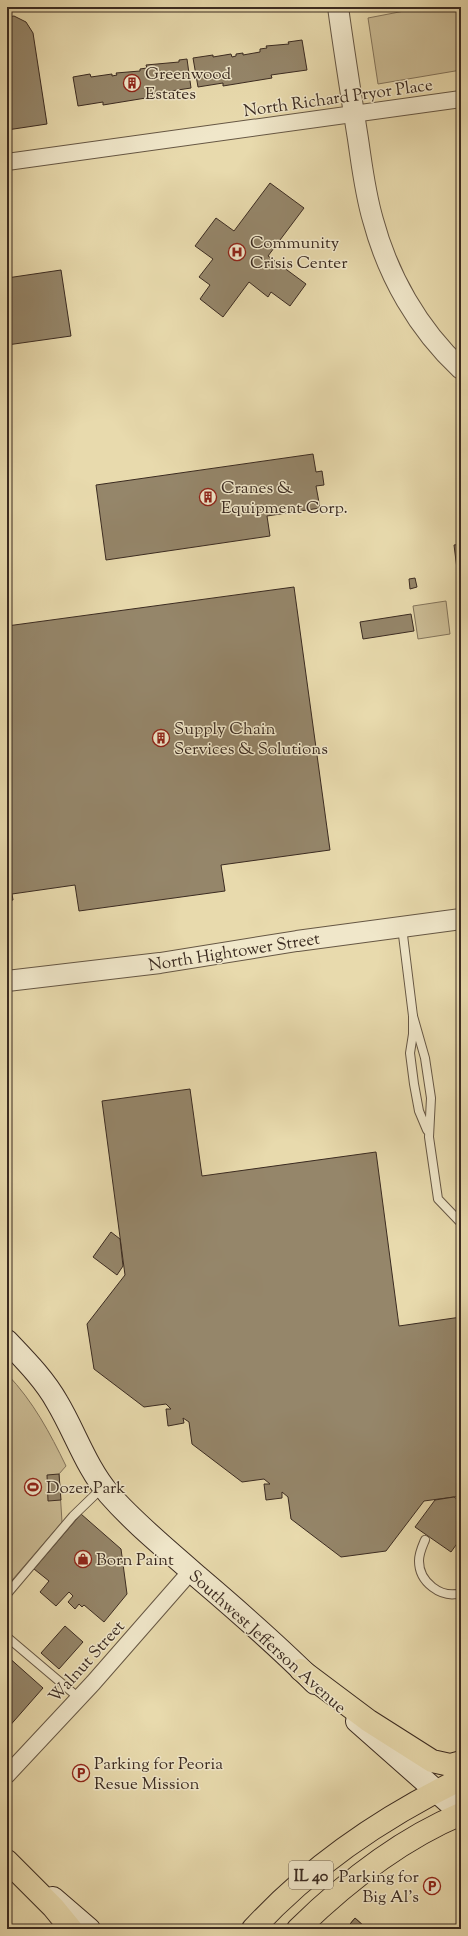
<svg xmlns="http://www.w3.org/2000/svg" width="468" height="1936" viewBox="0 0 468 1936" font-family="'Sorts Mill Goudy',serif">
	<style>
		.green { fill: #cbbc95; stroke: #83745b }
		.building { fill: #95866a; stroke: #3b2b21 }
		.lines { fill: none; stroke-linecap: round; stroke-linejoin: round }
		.service-casing { stroke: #665744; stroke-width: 10 }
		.minor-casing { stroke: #665744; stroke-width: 18 }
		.tertiary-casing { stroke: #665744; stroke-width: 22 }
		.secondary-casing { stroke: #3b2b21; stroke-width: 24 }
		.primary-casing { stroke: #3b2b21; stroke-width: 24 }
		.service { stroke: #f0e7ca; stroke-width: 8 }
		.minor { stroke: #f0e7ca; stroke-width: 16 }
		.tertiary { stroke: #f0e7ca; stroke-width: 20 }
		.secondary { stroke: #f0e7ca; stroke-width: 22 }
		.primary { stroke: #e8daad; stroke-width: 22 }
		.labels { text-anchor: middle; stroke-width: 3; stroke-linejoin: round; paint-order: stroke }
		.shield { fill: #f0e7ca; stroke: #716354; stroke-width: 1 }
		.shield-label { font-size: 16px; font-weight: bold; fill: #3b2b21 }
		.poi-label { font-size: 17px; fill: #3b2b21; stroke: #f0e7ca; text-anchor: start }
		.street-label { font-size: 17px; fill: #3b2b21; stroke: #f0e7ca }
	</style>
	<rect width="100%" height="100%" fill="#e8daad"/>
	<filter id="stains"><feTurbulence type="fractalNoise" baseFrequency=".005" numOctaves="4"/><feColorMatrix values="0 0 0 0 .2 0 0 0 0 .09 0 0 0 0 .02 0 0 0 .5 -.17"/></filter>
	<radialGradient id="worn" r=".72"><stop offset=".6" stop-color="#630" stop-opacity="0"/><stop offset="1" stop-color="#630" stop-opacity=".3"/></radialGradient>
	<g class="green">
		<path d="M 425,7 L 461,7 L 461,70 L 378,84 L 368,18 Z"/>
		<path d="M 446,601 L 450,634 L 418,639 L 413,606 Z"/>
		<path d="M 7,1374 C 33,1401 50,1433 66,1466 L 59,1474 L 62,1522 L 7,1586 Z"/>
	</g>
	<g class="building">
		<path d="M 14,16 L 26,22 L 33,33 L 47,124 L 7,130 L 7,17 Z"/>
		<path d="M 302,40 L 307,70 L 271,75 L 272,78 L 223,86 L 223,83 L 198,87 L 193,58 L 213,55 L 213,57 L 231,54 L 232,57 L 236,56 L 236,54 L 243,53 L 243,55 L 260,52 L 260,49 L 267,48 L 266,46 L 289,44 L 288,42 Z"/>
		<path d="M 187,59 L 191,88 L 151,94 L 152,97 L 103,105 L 103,102 L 78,106 L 73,77 L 90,74 L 91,77 L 112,74 L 112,76 L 117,75 L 116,73 L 140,71 L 140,69 L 147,68 L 146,65 L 179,62 L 179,60 Z"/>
		<path d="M 270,183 L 304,208 L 268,256 L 306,284 L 290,306 L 271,292 L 268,297 L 249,282 L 223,317 L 200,299 L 210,285 L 199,277 L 213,259 L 195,246 L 216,218 L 234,231 Z"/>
		<path d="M 61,270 L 71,336 L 7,345 L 7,278 Z"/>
		<path d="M 313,454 L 316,472 L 322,471 L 324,485 L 316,486 L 320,508 L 267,516 L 270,536 L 106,560 L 96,485 Z"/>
		<path d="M 461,544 L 461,601 L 454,545 Z"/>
		<path d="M 415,578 L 417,587 L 410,589 L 409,579 Z"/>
		<path d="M 294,587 L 330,850 L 221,865 L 225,891 L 79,911 L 75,885 L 12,894 L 13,900 L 7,901 L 7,626 Z"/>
		<path d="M 411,614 L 414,631 L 363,639 L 360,622 Z"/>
		<path d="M 190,1089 L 202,1176 L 376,1152 L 399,1326 L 461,1317 L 461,1496 L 424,1501 L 386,1551 L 341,1557 L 291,1519 L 288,1497 L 282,1492 L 282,1498 L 266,1500 L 264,1484 L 270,1484 L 264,1479 L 242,1482 L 192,1444 L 189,1422 L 183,1418 L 184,1423 L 168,1426 L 166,1409 L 171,1409 L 166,1404 L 144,1407 L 94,1369 L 87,1324 L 125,1275 L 102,1101 Z"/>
		<path d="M 111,1232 L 120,1239 L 123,1266 L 117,1275 L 93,1257 Z"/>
		<path d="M 59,1474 L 61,1500 L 48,1501 L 47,1475 Z"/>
		<path d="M 454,1497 L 461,1502 L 461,1538 L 451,1552 L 415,1527 L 435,1500 Z"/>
		<path d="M 81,1514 L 121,1549 L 127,1594 L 104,1622 L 84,1605 L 82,1607 L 79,1604 L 75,1609 L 68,1602 L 73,1596 L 69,1592 L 56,1606 L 40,1592 L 49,1581 L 34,1569 Z"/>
		<path d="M 65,1626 L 83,1642 L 59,1669 L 41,1653 Z"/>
		<path d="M 7,1656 L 43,1688 L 7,1729 Z"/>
		<path d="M 355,1918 L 367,1929 L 346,1929 Z"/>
		<path d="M 355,1918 L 367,1929 L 346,1929 Z"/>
	</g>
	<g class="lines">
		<g class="service-casing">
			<g id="service">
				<path d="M 402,927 L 413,1016 L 413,1034 L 410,1053 L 414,1084 L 419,1111 L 427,1130"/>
				<path d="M 413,1016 L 425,1058 L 431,1098 L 429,1137 L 438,1199 L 461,1223"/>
				<path d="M 425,1540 C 422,1547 419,1553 419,1561 C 419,1582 441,1599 461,1593"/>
				<path d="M 7,1594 L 73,1516 L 103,1487"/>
				<path d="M 7,1637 L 79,1698"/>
			</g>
		</g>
		<g class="minor-casing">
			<g id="minor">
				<path d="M 7,162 L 461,99"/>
				<path d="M 7,1775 L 93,1683 L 191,1571"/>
			</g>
		</g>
		<g class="tertiary-casing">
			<g id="tertiary">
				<path d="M 338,7 C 344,51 351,95 358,139 C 362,166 365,193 373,220 C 388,276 418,329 461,369"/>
				<path d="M 7,981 L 160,963 L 297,941 L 461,919"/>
			</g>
		</g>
		<g class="secondary-casing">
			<g id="secondary">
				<path d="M 7,1341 C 25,1360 44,1379 57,1402 C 75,1432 86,1467 109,1494 C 136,1525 168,1550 198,1577 C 238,1611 278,1646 315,1683"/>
				<path d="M 357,1721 L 461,1813"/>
				<path d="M 53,1898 L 89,1929"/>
			</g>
		</g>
		<g class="primary-casing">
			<g id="primary">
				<path d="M 301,1670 L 369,1721 L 432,1761 L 450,1765 L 461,1762"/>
				<path d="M 7,1861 L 53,1907 L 71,1929"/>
				<path d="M 253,1929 C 311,1866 385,1816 461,1779"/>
				<path d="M 298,1929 C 345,1883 399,1840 461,1814"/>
			</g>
		</g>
		<use href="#service" class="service"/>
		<use href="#minor" class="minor"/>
		<use href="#tertiary" class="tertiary"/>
		<use href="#secondary" class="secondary"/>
		<use href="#primary" class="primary"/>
	</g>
	<defs>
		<g id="building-ring" transform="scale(0.9)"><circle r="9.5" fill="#f0e7ca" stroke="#8f2418" stroke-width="1.5"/><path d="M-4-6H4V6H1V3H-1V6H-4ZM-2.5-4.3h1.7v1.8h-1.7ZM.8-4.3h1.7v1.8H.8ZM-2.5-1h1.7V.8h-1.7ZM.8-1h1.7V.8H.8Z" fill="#8f2418"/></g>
		<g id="hospital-ring" transform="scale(0.9)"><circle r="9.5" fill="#f0e7ca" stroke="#8f2418" stroke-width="1.5"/><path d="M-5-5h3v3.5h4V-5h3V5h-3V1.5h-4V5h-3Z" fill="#8f2418"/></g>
		<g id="stadium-ring" transform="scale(0.9)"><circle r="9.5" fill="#f0e7ca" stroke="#8f2418" stroke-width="1.5"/><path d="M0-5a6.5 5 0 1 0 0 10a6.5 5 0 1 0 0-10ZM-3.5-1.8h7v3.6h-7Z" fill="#8f2418"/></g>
		<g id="shop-ring" transform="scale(0.9)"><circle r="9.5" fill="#f0e7ca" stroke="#8f2418" stroke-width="1.5"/><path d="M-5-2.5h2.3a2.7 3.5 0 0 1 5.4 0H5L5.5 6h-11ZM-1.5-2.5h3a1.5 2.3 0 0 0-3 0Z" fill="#8f2418"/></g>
		<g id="parking-ring" transform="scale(0.9)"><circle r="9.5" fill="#f0e7ca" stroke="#8f2418" stroke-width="1.5"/><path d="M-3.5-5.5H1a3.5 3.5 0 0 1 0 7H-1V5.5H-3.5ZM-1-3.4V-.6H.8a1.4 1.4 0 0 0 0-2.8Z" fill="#8f2418"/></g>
	</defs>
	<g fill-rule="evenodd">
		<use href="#building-ring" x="132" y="83"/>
		<use href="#hospital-ring" x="237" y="252"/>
		<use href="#building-ring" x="208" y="497"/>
		<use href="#building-ring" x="161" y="738"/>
		<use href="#stadium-ring" x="33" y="1487"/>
		<use href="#shop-ring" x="83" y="1559"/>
		<use href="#parking-ring" x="81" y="1773"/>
		<use href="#parking-ring" x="432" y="1886"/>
	</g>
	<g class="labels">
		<rect class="shield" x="289" y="1861" width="44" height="28" rx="3"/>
		<g class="shield-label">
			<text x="311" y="1881">IL 40</text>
		</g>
		<g class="poi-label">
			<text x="145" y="79">Greenwood<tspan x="145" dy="20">Estates</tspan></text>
			<text x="250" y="248">Community<tspan x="250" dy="20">Crisis Center</tspan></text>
			<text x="221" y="493">Cranes &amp;<tspan x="221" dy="20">Equipment Corp.</tspan></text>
			<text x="174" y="734">Supply Chain<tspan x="174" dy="20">Services &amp; Solutions</tspan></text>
			<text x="46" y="1493">Dozer Park</text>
			<text x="96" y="1565">Born Paint</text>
			<text x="94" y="1769">Parking for Peoria<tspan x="94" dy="20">Resue Mission</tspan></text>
			<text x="419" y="1882" text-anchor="end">Parking for<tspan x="419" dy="20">Big Al's</tspan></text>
		</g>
		<g class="street-label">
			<text transform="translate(338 97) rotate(-8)" y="6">North Richard Pryor Place</text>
			<text transform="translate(234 951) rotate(-9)" y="6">North Hightower Street</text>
			<text transform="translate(268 1641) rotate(42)" y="6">Southwest Jefferson Avenue</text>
			<text transform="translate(86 1661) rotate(-48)" y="6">Walnut Street</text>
		</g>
	</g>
	<rect width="468" height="1936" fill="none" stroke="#e8daad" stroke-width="24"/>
	<rect x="8" y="8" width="452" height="1920" fill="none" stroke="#3b2b21" stroke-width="2"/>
	<rect x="12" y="12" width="444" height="1912" fill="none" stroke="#3b2b21"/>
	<rect width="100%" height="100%" filter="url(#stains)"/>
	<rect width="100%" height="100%" fill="url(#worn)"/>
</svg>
